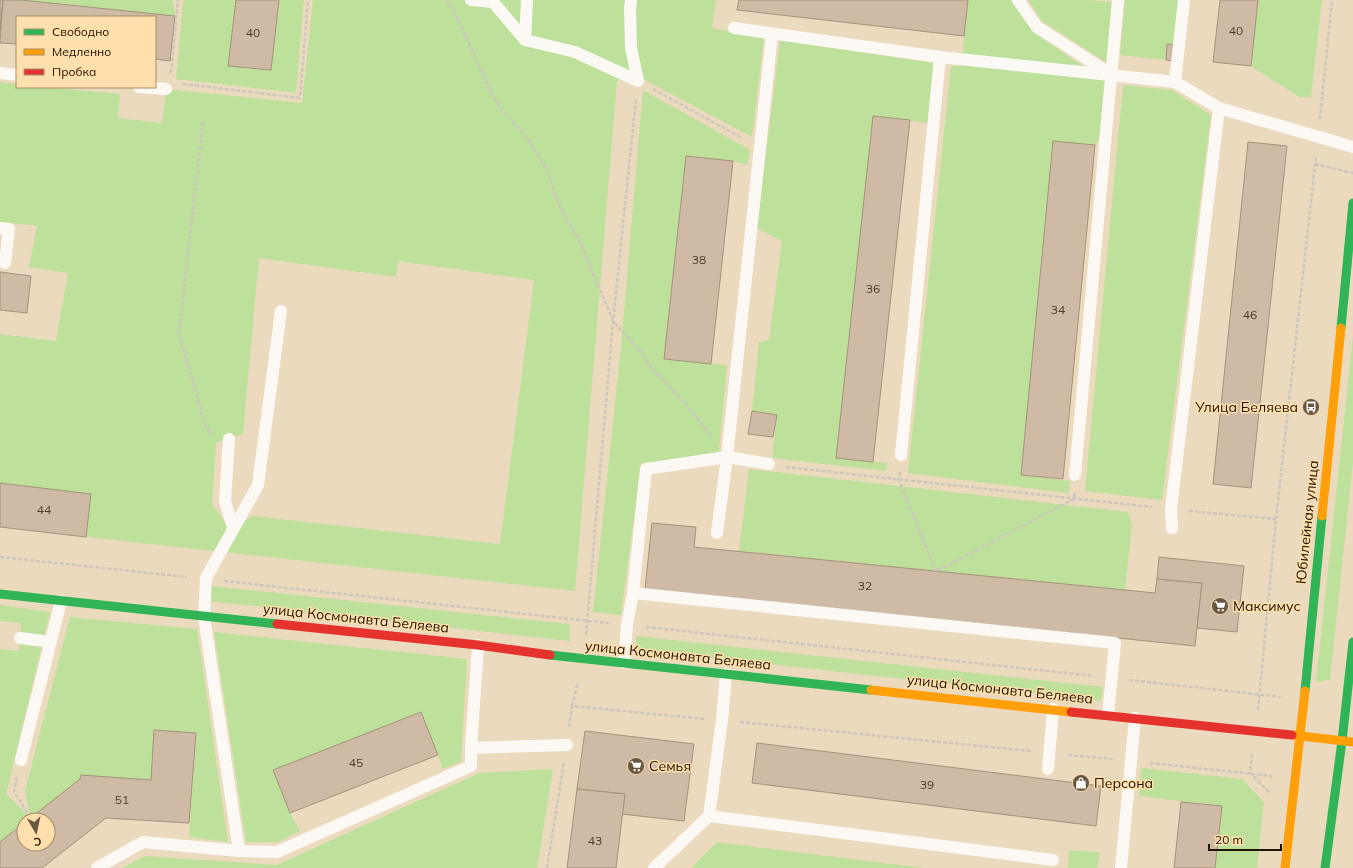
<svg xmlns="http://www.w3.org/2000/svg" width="1353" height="868" viewBox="0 0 1353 868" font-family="Mulish,sans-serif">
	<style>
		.green { fill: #bde19b; fill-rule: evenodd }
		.building { fill: #cebaa5; stroke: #a4927c }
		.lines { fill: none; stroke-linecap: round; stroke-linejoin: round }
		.path { stroke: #cdc7bf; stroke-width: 2.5; stroke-dasharray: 4 2; stroke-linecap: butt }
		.lane { stroke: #fcf9f5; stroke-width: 12 }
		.fast { stroke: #30b455; stroke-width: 9 }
		.slow { stroke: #ff9f0a; stroke-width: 9 }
		.jam { stroke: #e5322d; stroke-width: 9 }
		.labels { text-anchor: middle; stroke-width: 3; stroke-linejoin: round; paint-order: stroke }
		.number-label { font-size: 12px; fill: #4c3c29 }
		.poi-label { font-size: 14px; fill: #211200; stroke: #ffdfab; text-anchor: start }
		.street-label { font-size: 14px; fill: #211200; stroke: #ffdfab }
	</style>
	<rect width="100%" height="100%" fill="#ecdabe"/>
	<g class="green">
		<path d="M 21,0 L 173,0 L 175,16 Z"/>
		<path d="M 185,0 L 236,0 L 228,66 L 271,70 L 279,0 L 304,0 L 296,93 L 176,79 L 183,3 Z"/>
		<path d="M 313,0 L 716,0 L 712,28 L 764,37 L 752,137 L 645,80 L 638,81 L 617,80 L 575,591 L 86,537 L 90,494 L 0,483 L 0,334 L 56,341 L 68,273 L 29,267 L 37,226 L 0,222 L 0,82 L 17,84 L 17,87 L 47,87 L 120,94 L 118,118 L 162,123 L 166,89 L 302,103 ZM 259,258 L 396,277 L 398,261 L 534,280 L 500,544 L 253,516 L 233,528 L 229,528 L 212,504 L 216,443 L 243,434 Z"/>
		<path d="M 968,0 L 1011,0 L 1033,32 L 1105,81 L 1099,139 L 1095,145 L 1053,141 L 1021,475 L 1070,481 L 1069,493 L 908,473 L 951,66 L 961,66 Z"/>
		<path d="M 1028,0 L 1085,0 L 1112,2 L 1107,63 L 1042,21 Z"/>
		<path d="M 1125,0 L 1180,0 L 1176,45 L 1167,44 L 1166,60 L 1120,55 Z"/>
		<path d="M 1258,0 L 1322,0 L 1311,97 L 1299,97 L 1251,66 Z"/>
		<path d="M 780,40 L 934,63 L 928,123 L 873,116 L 836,458 L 888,463 L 886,471 L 772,458 L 777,415 L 752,411 L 759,342 L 769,340 L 782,241 L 757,228 Z"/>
		<path d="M 1123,85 L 1172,90 L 1211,115 L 1162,500 L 1085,491 Z"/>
		<path d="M 643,90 L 750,150 L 747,165 L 733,161 L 686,156 L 664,359 L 711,364 L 727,365 L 719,452 L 641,464 L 621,615 L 593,612 L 621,347 Z"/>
		<path d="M 1353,336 L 1353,462 L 1330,680 L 1316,682 Z"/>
		<path d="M 749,469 L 1128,512 L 1132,525 L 1125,591 L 739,551 Z"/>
		<path d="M 211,586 L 570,624 L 570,641 L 208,601 Z"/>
		<path d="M 0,605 L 50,612 L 6,794 L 30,817 L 25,791 L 70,617 L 197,629 L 228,842 L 189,837 L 196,733 L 154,730 L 151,780 L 81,775 L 80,779 L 28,820 L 24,820 L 24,823 L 0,842 L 0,649 L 19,651 L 21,623 L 0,621 Z"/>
		<path d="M 214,632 L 467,659 L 461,762 L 442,769 L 438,755 L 420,712 L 273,770 L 290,813 L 300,831 L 278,842 L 246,842 Z"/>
		<path d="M 637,636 L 1103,687 L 1101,701 L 634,649 Z"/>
		<path d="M 1141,768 L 1242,779 L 1264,802 L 1257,868 L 1215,868 L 1222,806 L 1139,796 Z"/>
		<path d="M 553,769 L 537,868 L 122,868 L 145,856 L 277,865 L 479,773 Z"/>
		<path d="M 717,842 L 924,868 L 691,868 Z"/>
		<path d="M 1069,850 L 1100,852 L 1097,868 L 1068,868 Z"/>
	</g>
	<g class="building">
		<path d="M 0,0 L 3,0 L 0,31 Z"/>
		<path d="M 3,0 L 21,0 L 175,16 L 170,61 L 155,59 L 155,17 L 17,17 L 17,44 L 0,43 Z"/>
		<path d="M 236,0 L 279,0 L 271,70 L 228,66 Z"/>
		<path d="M 739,0 L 968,0 L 964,36 L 737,10 Z"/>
		<path d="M 1220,0 L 1258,0 L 1251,66 L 1213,62 Z"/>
		<path d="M 1167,44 L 1176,45 L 1174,61 L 1166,60 Z"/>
		<path d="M 873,116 L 910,120 L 873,462 L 836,458 Z"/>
		<path d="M 1053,141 L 1095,145 L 1063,479 L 1021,475 Z"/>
		<path d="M 1248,142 L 1287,146 L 1251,488 L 1213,484 Z"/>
		<path d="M 686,156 L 733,161 L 711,364 L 664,359 Z"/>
		<path d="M 0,272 L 31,276 L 27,313 L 0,310 Z"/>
		<path d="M 752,411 L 777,415 L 773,437 L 748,434 Z"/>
		<path d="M 0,483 L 91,494 L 86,537 L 0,527 Z"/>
		<path d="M 652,523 L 696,527 L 694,547 L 1155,593 L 1157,579 L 1202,583 L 1195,646 L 645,589 Z"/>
		<path d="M 1159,557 L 1244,566 L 1237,632 L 1197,628 L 1202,583 L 1157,579 Z"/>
		<path d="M 421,712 L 438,755 L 290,813 L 273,770 Z"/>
		<path d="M 154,730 L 196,733 L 189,823 L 106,818 L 42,868 L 0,868 L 0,842 L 24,823 L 24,844 L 48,844 L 48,820 L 28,820 L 80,779 L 81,775 L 151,780 Z"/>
		<path d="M 585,731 L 694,744 L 684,821 L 622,814 L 625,794 L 577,789 Z"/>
		<path d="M 757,743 L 1101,786 L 1096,826 L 752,783 Z"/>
		<path d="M 577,789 L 625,794 L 616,868 L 567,868 Z"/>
		<path d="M 1181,802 L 1222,806 L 1215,868 L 1174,868 Z"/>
	</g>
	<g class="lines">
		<g class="path">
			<path d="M 447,0 L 455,13 L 492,94 L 502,110 L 525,135 L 548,171 L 555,195 L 567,221 L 580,242 L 613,321 L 640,351 L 653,370 L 685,403 L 711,436"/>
			<path d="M 171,73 L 178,0"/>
			<path d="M 183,84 L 300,98 L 308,0"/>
			<path d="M 653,89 L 742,138"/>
			<path d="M 1320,119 L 1332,0"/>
			<path d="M 203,122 L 179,334 L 205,424 L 212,435"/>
			<path d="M 1315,164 L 1353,173"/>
			<path d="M 786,467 L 1152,507"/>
			<path d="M 900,472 L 899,480 L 936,571 L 1074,499 L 1075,492"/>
			<path d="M 1189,511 L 1276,519"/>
			<path d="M 0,557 L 187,577"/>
			<path d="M 224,581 L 609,623"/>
			<path d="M 646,627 L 1094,676"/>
			<path d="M 586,635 L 613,321 L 636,99"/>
			<path d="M 1129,680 L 1281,697"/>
			<path d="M 572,706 L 578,682"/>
			<path d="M 1258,710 L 1276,519 L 1316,156"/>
			<path d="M 740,722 L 1031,751"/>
			<path d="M 569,727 L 572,706 L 705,719"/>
			<path d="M 1252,754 L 1250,773 L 1270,793"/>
			<path d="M 1068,755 L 1113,759"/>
			<path d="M 1150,763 L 1272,776"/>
			<path d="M 17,777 L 14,792 L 31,818"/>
			<path d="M 547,868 L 564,762"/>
		</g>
		<g class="lane">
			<path d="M 471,0 L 493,2"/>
			<path d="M 493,0 L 493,2 L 525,40 L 575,52 L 638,81 L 631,48 L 630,9 L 631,0"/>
			<path d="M 1018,0 L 1037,27 L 1109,73"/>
			<path d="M 734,28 L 940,57 L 1175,82 L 1184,0"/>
			<path d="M 525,40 L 527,0"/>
			<path d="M 0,73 L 17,75"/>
			<path d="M 1175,82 L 1219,108 L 1353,147"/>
			<path d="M 139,87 L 166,89"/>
			<path d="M 0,228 L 9,229 L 5,263"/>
			<path d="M 229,439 L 225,501 L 233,528"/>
			<path d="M 901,455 L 940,57"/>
			<path d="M 1075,475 L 1118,0"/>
			<path d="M 1172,528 L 1171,509 L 1219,108"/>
			<path d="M 717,533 L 727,457 L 772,34"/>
			<path d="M 633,593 L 1115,643 L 1108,715"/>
			<path d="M 20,638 L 51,642"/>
			<path d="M 624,663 L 627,625 L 633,593 L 646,469 L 727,457 L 769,464"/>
			<path d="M 471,748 L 567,745"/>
			<path d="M 21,760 L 61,601"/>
			<path d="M 1048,769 L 1053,709"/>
			<path d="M 709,816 L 1053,860"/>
			<path d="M 239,851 L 277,852 L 471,766 L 471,748 L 478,645"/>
			<path d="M 97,868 L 143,842 L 239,851 L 204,617 L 206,578 L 258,485 L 281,311"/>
			<path d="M 654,868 L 709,816 L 722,720 L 726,674"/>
			<path d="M 1121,868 L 1135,718"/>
		</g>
		<g class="fast">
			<path d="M 1341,328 L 1353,203"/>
			<path d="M 0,594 L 277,624"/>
			<path d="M 550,655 L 871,690"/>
			<path d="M 1305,691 L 1322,516"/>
			<path d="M 1325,868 L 1342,741 L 1353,642"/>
		</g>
		<g class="slow">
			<path d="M 1322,516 L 1341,328"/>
			<path d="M 871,690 L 1071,712"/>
			<path d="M 1292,735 L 1353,742"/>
			<path d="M 1285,868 L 1305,691"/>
		</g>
		<g class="jam">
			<path d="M 277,624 L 478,645 L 550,655"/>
			<path d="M 1071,712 L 1292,735"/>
		</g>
	</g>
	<defs>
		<g id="bus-disc" transform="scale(0.9)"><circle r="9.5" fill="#685842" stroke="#ffdfab"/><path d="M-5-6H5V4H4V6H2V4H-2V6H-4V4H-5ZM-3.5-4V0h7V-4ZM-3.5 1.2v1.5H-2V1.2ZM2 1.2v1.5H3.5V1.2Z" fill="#fff"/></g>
		<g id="supermarket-disc" transform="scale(0.9)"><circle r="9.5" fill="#685842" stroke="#ffdfab"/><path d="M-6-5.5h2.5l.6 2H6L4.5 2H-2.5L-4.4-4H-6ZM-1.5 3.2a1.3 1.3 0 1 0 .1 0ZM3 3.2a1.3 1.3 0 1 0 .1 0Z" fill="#fff"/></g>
		<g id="shop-disc" transform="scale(0.9)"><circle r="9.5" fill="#685842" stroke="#ffdfab"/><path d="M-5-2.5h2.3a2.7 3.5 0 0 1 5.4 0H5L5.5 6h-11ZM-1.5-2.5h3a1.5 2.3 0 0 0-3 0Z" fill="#fff"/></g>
	</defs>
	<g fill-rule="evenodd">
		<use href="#bus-disc" x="1311" y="407"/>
		<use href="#supermarket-disc" x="1220" y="606"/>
		<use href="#supermarket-disc" x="636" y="766"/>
		<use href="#shop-disc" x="1081" y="783"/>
	</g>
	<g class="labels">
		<g class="number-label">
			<text x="1236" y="35">40</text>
			<text x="253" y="37">40</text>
			<text x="699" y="264">38</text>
			<text x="873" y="293">36</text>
			<text x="1058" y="314">34</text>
			<text x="1250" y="319">46</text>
			<text x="44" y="514">44</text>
			<text x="865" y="590">32</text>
			<text x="356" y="767">45</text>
			<text x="927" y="789">39</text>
			<text x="122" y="804">51</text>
			<text x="595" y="845">43</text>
		</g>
		<g class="poi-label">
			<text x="1298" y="412" text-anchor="end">Улица Беляева</text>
			<text x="1233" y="611">Максимус</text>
			<text x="649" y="771">Семья</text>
			<text x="1094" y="788">Персона</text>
		</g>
		<g class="street-label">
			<text transform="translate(1307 522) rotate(-84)" y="5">Юбилейная улица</text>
			<text transform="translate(356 618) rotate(6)" y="5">улица Космонавта Беляева</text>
			<text transform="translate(678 655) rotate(6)" y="5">улица Космонавта Беляева</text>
			<text transform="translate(1000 689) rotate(6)" y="5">улица Космонавта Беляева</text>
		</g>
	</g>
	<rect x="16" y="16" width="140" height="72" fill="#ffdfab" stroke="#a68d67"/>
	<rect x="24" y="29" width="20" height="6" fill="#30b455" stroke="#a68d67"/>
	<text x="52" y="36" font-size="12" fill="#211200">Свободно</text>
	<rect x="24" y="49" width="20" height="6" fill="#ff9f0a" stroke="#a68d67"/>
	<text x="52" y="56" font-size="12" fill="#211200">Медленно</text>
	<rect x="24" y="69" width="20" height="6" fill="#e5322d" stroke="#a68d67"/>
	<text x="52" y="76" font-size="12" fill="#211200">Пробка</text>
	<g transform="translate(36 832) rotate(171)"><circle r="19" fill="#ffdfab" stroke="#a68d67"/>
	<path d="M0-3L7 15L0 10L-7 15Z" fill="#685842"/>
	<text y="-6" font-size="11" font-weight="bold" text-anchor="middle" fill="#211200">С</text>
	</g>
	<path d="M1209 844v6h72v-6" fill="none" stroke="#211200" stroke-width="2"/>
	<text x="1215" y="844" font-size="12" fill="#211200" stroke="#ffdfab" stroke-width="3" paint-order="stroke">20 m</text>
</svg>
